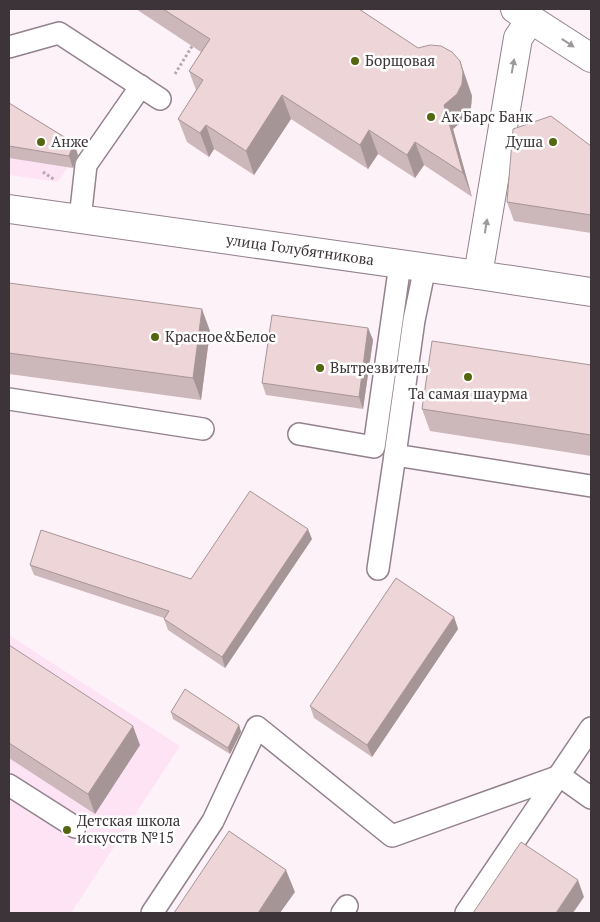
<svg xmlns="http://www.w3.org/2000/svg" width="600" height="922" viewBox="0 0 600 922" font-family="'PT Serif',serif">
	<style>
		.built { fill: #fee3f4 }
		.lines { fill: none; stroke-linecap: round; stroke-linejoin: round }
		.service-casing { stroke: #93818d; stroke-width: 24 }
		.tertiary-casing { stroke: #93818d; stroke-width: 30 }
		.secondary-casing { stroke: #93818d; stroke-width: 30 }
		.path { stroke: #b3a9af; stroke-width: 3; stroke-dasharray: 2.5 2.5; stroke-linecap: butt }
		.service { stroke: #fff; stroke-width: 21 }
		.tertiary { stroke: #fff; stroke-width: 28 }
		.secondary { stroke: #fff; stroke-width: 28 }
		.wall { fill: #ccb7ba }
		.shaded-wall { fill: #a69597 }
		.building { fill: #edd5d8; stroke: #a69597 }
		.oneway { fill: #9e9a9c }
		.poi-dot { fill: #556610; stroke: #fff; stroke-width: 2 }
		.labels { text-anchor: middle; stroke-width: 5; stroke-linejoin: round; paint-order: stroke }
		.poi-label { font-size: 15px; fill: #3c3439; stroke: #fff; text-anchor: start }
		.street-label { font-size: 15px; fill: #3c3439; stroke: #fff }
	</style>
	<rect width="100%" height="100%" fill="#fef2f9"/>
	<g class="built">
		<path d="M 9,102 L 81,146 L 58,182 L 9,175 Z"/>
		<path d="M 9,635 L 180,746 L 71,913 L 9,913 Z"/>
	</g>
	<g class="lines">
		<g class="service-casing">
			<g id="service">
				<path d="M 9,47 L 59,33 L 160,99"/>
				<path d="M 80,219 L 86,165 L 141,86"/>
				<path d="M 425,267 L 414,320 L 395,455 L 591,486"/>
				<path d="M 9,399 L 203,429"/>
				<path d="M 299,434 L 374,447 L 400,264"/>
				<path d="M 378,569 L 395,455"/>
				<path d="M 9,785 L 75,827"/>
				<path d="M 152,913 L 213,821 L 257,727 L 392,836 L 560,776 L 591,798"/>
				<path d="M 342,913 L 347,906"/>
				<path d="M 466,913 L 591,728"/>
			</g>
		</g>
		<g class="tertiary-casing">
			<g id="tertiary">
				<path id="s1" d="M 9,209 L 478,275 L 591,292"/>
				<path d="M 478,275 L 518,38 L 531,19"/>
			</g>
		</g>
		<g class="secondary-casing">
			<path id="secondary" d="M 515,9 L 591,58"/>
		</g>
		<g class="path">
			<path d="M 175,74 L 194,43"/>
			<path d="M 43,172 L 55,180"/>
		</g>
		<use href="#service" class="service"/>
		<use href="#tertiary" class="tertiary"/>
		<use href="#secondary" class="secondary"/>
	</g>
	<g class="wall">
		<path d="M 136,9 L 359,9 L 418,48 L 460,61 L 472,96 L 471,107 L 466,118 L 453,129 L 472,197 L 424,165 L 415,178 L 378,154 L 368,169 L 291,119 L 254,175 L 214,149 L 209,157 L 187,142 L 178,119 L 196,90 L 189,71 L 201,52 Z"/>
		<path d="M 9,103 L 78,155 L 73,168 L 9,158 Z"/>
		<path d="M 591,146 L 591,233 L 514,221 L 507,202 Z"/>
		<path d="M 9,283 L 210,331 L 201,400 L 9,374 Z"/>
		<path d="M 368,328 L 373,340 L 363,409 L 266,395 L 262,383 Z"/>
		<path d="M 591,365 L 591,456 L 430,431 L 422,409 Z"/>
		<path d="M 312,539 L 225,668 L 168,630 L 164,619 L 164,618 L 34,575 L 30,565 L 191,579 Z"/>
		<path d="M 454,617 L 458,629 L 372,757 L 314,718 L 310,706 Z"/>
		<path d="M 9,645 L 140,745 L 95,814 L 9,758 Z"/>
		<path d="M 171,712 L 239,725 L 241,732 L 230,754 L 173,719 Z"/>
	</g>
	<g class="shaded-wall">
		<path d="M 460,61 L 472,96 L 471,107 L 466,118 L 453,129 L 472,197 L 463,173 L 444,105 Z"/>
		<path d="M 282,95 L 291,119 L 254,175 L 246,151 Z"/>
		<path d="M 206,125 L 214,149 L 209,157 L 200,133 Z"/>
		<path d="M 369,130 L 378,154 L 368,169 L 360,145 Z"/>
		<path d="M 415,142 L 424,165 L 415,178 L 407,155 Z"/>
		<path d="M 74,143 L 78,155 L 73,168 L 69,156 Z"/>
		<path d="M 202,309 L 210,331 L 201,400 L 193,378 Z"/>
		<path d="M 368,328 L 373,340 L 363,409 L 359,397 Z"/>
		<path d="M 308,529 L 312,539 L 225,668 L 222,657 Z"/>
		<path d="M 454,617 L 458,629 L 372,757 L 367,745 Z"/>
		<path d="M 239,725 L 241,732 L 230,754 L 228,748 Z"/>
		<path d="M 133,726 L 140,745 L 95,814 L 88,794 Z"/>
		<path d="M 286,870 L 295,892 L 280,913 L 258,913 Z"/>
		<path d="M 578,880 L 584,897 L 573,913 L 556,913 Z"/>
	</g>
	<g class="building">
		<path d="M 163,9 L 359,9 L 418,48 L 430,45 L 441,46 L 452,52 L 460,61 L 463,72 L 462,84 L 457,94 L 444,105 L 463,173 L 415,142 L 407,155 L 369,130 L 360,145 L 282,95 L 246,151 L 206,125 L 200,133 L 178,119 L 203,80 L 189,71 L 210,39 Z"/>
		<path d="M 9,103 L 74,143 L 69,156 L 9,146 Z"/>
		<path d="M 551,116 L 591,146 L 591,215 L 507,202 L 513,129 Z"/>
		<path d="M 9,283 L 202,309 L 193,378 L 9,353 Z"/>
		<path d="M 272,315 L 368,328 L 359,397 L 262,383 Z"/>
		<path d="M 432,341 L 591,365 L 591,435 L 422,409 Z"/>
		<path d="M 250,491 L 308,529 L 222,657 L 164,619 L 169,611 L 30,565 L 41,530 L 191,579 Z"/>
		<path d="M 396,578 L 454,617 L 367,745 L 310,706 Z"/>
		<path d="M 9,645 L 133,726 L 88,794 L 9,743 Z"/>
		<path d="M 185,689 L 239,725 L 228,748 L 171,712 Z"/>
		<path d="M 229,831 L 286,870 L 258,913 L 174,913 Z"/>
		<path d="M 521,842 L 578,880 L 556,913 L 473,913 Z"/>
	</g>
	<defs><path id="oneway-solid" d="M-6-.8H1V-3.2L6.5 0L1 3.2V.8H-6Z" transform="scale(1.25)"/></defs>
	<g class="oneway">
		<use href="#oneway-solid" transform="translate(568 43) rotate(33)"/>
		<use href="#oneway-solid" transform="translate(513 66) rotate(-80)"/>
		<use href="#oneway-solid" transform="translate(486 226) rotate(-81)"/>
	</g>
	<g class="poi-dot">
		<circle cx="355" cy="61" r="5"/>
		<circle cx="431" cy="117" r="5"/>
		<circle cx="41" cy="142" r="5"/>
		<circle cx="553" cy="142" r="5"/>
		<circle cx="155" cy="337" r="5"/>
		<circle cx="320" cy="368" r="5"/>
		<circle cx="468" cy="377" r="5"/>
		<circle cx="67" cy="830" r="5"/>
	</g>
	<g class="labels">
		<g class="poi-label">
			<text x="365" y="66">Борщовая</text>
			<text x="441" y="122">Ак Барс Банк</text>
			<text x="51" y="147">Анже</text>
			<text x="543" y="147" text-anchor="end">Душа</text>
			<text x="165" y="342">Красное&amp;Белое</text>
			<text x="330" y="373">Вытрезвитель</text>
			<text x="468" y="399" text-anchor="middle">Та самая шаурма</text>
			<text x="77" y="826">Детская школа<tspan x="77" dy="17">искусств №15</tspan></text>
		</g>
		<g class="street-label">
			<text dy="5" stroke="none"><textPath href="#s1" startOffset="294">улица Голубятникова</textPath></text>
		</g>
	</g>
	<rect width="600" height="922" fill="none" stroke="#3c3439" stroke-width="20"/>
</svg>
